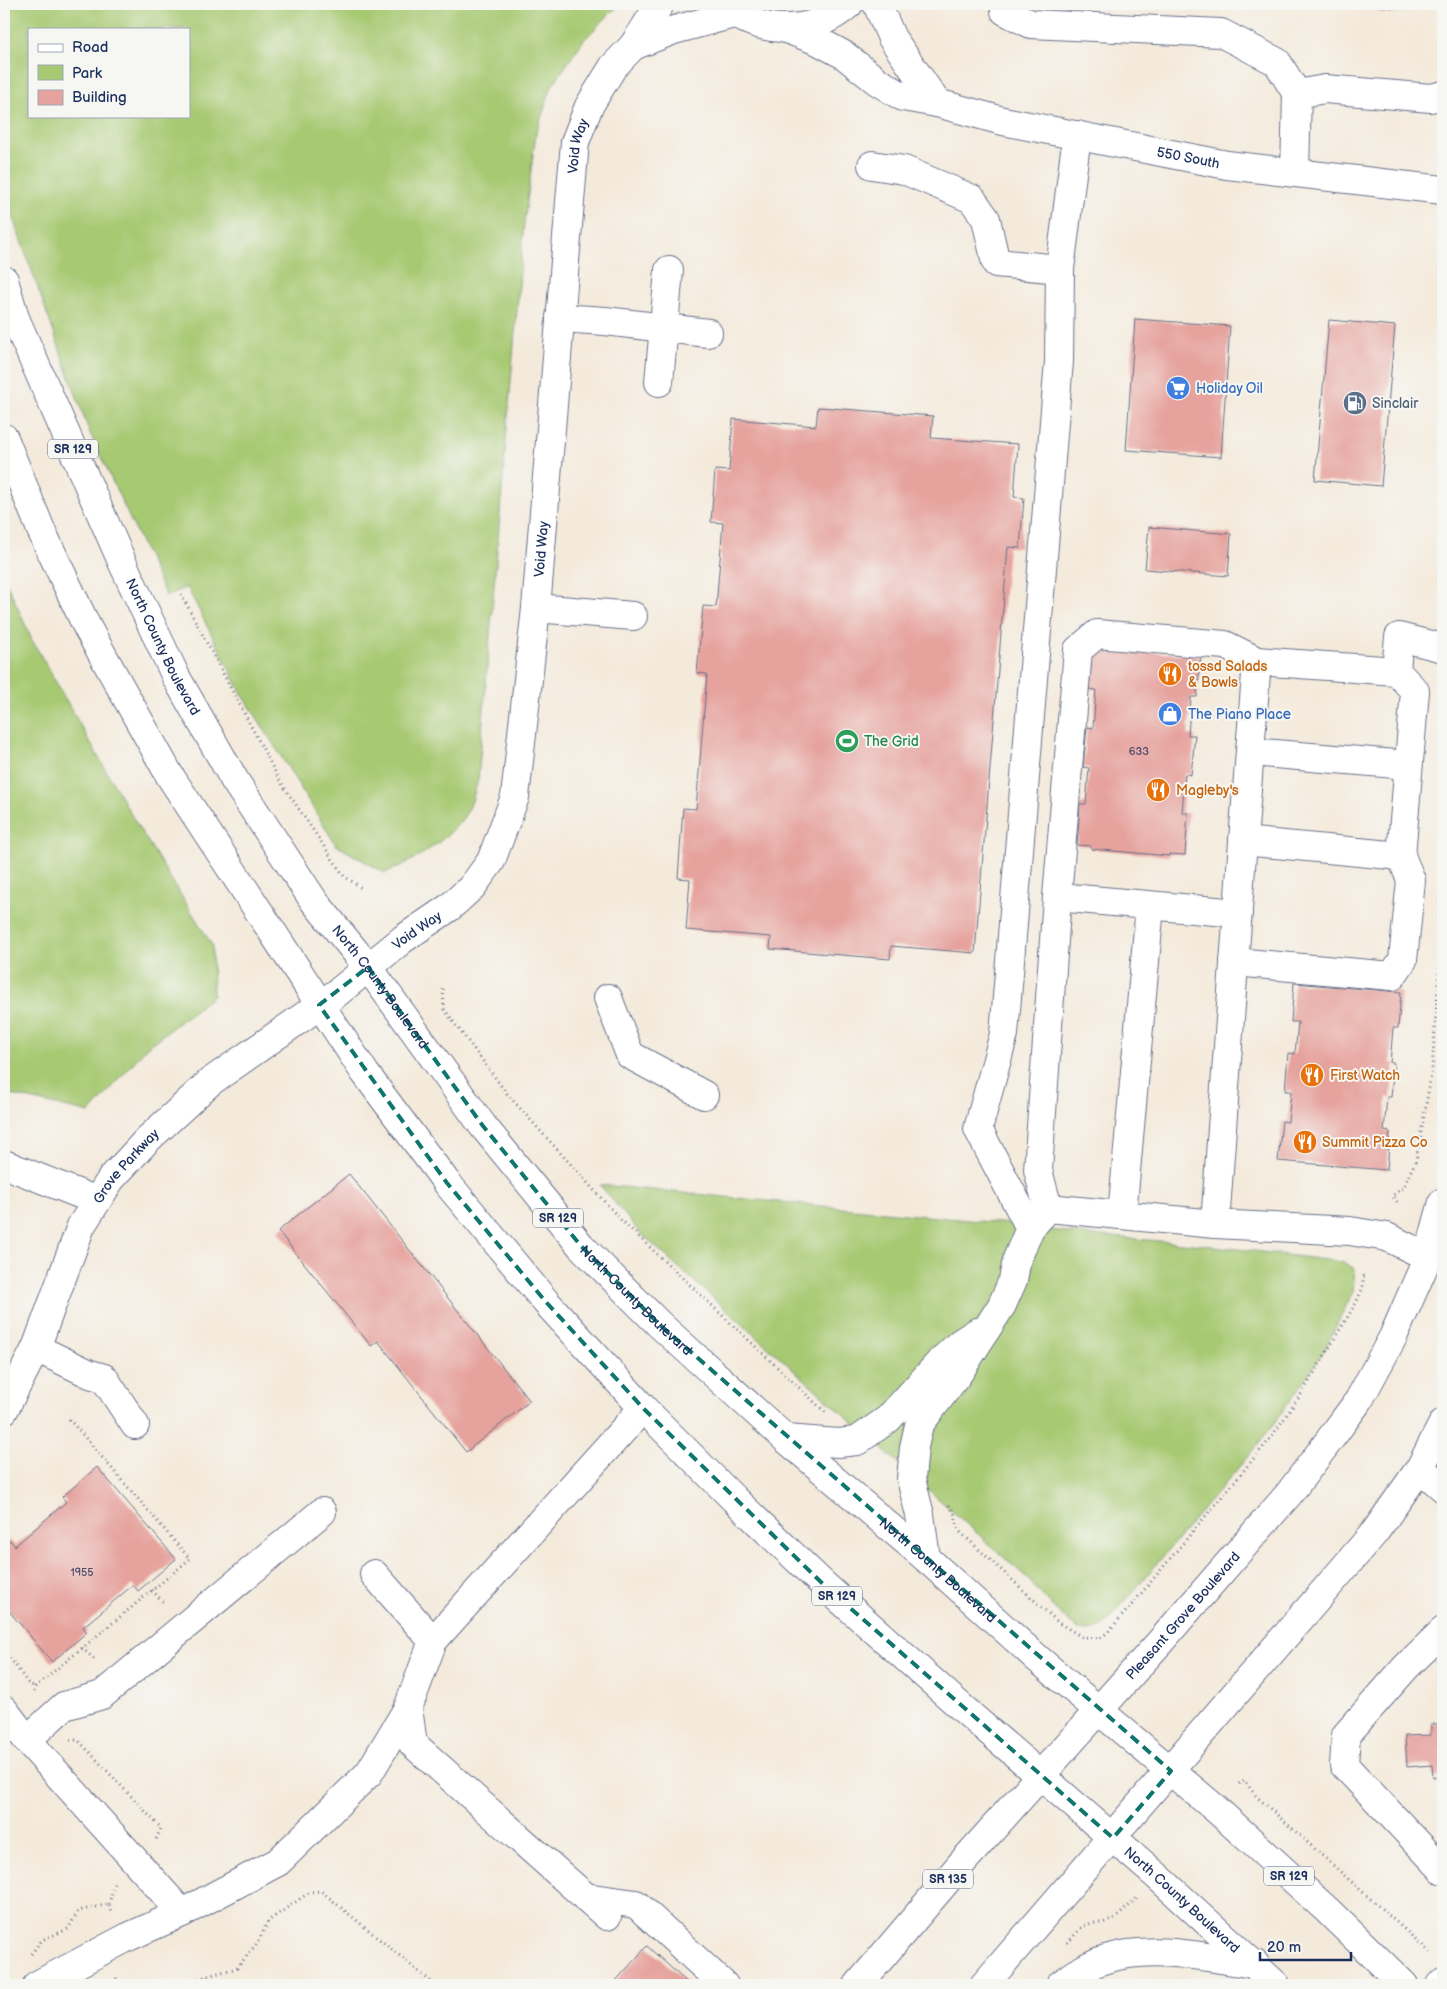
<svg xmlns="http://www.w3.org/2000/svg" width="1447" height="1989" viewBox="0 0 1447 1989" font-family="'Balsamiq Sans',sans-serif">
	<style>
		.green { fill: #a7c972; stroke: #617c68; fill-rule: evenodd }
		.building { fill: #e6a29d }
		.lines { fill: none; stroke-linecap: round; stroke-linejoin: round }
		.minor-casing { stroke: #67708a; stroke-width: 30 }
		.major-casing { stroke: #67708a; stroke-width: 30 }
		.path { stroke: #67708a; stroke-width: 3; stroke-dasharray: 1 4; stroke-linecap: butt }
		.minor { stroke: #fff; stroke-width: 28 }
		.major { stroke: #fff; stroke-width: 28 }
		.marked { fill: none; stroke: #0f766e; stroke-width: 4; stroke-dasharray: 10 6; stroke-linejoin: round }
		.labels { text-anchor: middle; stroke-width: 4; stroke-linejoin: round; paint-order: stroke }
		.number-label { font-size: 11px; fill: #4e4c6e }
		.shield { fill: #f6f6f2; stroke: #5d6b8a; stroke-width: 1 }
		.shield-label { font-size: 12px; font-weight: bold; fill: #1b2f5e }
		.street-label { font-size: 14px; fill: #1b2f5e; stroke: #f6f6f2 }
		.shop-label { font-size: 14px; fill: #366cbe; stroke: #f6f6f2; text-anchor: start }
		.service-label { font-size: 14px; fill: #4e5e75; stroke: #f6f6f2; text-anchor: start }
		.food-label { font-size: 14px; fill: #c56008; stroke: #f6f6f2; text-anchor: start }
		.leisure-label { font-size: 14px; fill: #27864d; stroke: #f6f6f2; text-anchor: start }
	</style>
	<rect width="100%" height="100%" fill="#f6f6f2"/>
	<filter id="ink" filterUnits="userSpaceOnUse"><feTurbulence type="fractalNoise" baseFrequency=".02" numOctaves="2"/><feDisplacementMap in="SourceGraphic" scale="10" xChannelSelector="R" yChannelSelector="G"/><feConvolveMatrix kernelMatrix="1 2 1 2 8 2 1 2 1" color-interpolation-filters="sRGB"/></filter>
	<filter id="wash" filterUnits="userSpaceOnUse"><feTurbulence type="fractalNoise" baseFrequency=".0096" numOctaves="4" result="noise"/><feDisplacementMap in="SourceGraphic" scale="20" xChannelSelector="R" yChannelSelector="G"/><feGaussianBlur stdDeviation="1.12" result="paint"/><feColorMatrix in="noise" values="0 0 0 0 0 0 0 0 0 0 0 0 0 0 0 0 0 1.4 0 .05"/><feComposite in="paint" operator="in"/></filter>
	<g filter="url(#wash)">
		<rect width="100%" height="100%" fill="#f4eadb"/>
		<g class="green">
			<path d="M 4,4 L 620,4 L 583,41 L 552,86 L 536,133 L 524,224 L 478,780 C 475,788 474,798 470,806 C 457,836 414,861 385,873 L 336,845 L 241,692 L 187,587 L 166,596 L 89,431 L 15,224 L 4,189 ZM 29,29 L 189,29 L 189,116 L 29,116 Z"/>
			<path d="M 4,577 L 32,640 L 133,818 L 212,945 L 213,996 L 147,1047 L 90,1113 L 4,1093 Z"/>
			<path d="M 600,1185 L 1021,1225 L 1078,1234 L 1205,1245 L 1343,1262 L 1355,1269 L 1353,1292 L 1324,1351 L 1296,1393 L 1261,1441 L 1105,1625 C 1099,1628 1093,1631 1086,1631 C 1070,1630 1036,1588 1025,1576 L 639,1232 Z"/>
		</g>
		<g id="blocks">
			<g class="building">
				<path d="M 1360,4 L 1414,4 L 1414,10 Z"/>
				<path d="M 1135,319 L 1230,326 L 1221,457 L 1126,450 Z"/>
				<path d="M 1329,320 L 1395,326 L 1381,486 L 1315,480 Z"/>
				<path d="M 818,407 L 933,416 L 931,438 L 1018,444 L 1014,497 L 1024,498 L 1020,548 L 1008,547 L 975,953 L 891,946 L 890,959 L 770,949 L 771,937 L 686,930 L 690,879 L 678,878 L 683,808 L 696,809 L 707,674 L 697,673 L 703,606 L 716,607 L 723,523 L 711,522 L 715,470 L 729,471 L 733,419 L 816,426 Z"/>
				<path d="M 1149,527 L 1231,534 L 1228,576 L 1145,569 Z"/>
				<path d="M 1102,648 L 1201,656 L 1197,697 L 1191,697 L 1188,735 L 1195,735 L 1191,775 L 1185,774 L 1182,813 L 1188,813 L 1185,855 L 1169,854 L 1169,856 L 1091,849 L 1091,846 L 1077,845 L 1080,804 L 1086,804 L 1089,768 L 1083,767 L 1087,727 L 1093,728 L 1096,690 L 1089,689 L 1092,654 Z"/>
				<path d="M 1294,983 L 1401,992 L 1398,1028 L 1393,1028 L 1390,1063 L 1394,1063 L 1391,1097 L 1387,1097 L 1384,1131 L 1390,1132 L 1387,1170 L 1278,1161 L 1282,1121 L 1288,1122 L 1291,1091 L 1285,1091 L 1288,1053 L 1295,1054 L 1298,1022 L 1291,1022 Z"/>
				<path d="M 349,1174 L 530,1401 L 466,1452 L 378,1341 L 371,1346 L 278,1231 Z"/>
				<path d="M 97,1467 L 176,1559 L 138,1591 L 133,1585 L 83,1627 L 87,1632 L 52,1662 L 4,1605 L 4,1545 L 10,1540 L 15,1546 L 66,1502 L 62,1497 Z"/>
				<path d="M 1431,1724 L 1443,1724 L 1443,1776 L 1433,1777 L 1432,1765 L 1407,1767 L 1405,1736 L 1431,1735 Z"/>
				<path d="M 647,1946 L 690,1985 L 612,1985 Z"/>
			</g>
		</g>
	</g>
	<g filter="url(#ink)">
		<use href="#blocks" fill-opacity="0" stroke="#67708a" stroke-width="1"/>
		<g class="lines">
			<g class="minor-casing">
				<g id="minor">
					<path d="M 723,4 C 759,36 813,36 849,4"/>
					<path d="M 877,4 L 892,38 L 937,103"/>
					<path d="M 1005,4 L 1005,11 L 1031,24 L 1221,33 L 1277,62 L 1297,94"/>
					<path id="s1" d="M 786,29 L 818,41 L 844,55 L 877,81 L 903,97 L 937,103 L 1003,121 L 1227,165 L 1443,190"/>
					<path d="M 633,46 L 674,30 L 734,14"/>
					<path d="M 872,165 L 904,170 L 972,199 L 986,219 L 996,263 L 1060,269"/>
					<path d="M 1295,172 L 1297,94 L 1325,89 L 1431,98 L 1443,95"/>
					<path d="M 560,318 L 605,321 L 708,333"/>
					<path d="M 659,382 L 669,270"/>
					<path d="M 536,608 L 633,616"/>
					<path d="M 1396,671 L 1257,661 L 1243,841 L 1401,856 L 1415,691 L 1396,671 L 1399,637 L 1443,648"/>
					<path d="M 1250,752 L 1408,765"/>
					<path d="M 1057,897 L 1078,650 L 1097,634 L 1225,645 L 1257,661"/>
					<path d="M 1234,962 L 1392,976 L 1403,960 L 1411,880 L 1401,856"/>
					<path d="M 608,998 L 630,1055 L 704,1095"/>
					<path d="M 4,1164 L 97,1201"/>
					<path d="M 1048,1208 L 1038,1170 L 1057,897 L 1238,913"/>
					<path d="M 1048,1208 L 1215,1224 L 1350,1231 L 1387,1237 L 1428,1257"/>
					<path d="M 1122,1215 L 1150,906"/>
					<path d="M 1215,1224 L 1243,841"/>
					<path d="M 1030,1228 L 978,1129 L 1004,1034 L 1059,361 L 1060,269 L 1077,135"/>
					<path d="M 36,1348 L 90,1374 L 104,1378 L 135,1425"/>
					<path id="s2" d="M 4,1410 L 36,1348 L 81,1226 L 111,1179 L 147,1140 L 210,1082 L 337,993 L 403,939 L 450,907 L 472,887 L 491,861 L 515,797 L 536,608 L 575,142 L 589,106 L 613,67 L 633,46 L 660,4"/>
					<path d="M 786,1439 L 838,1443 L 857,1441 L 888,1419 L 939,1363 L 960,1343 L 977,1332"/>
					<path d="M 1420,1468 L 1443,1488"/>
					<path d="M 926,1558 L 920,1515 L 911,1479 L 914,1447 L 919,1425 L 958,1374 L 1002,1305 L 1013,1280 L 1017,1259 L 1030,1228 L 1042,1215"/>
					<path d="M 374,1574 L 433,1641"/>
					<path d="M 1443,1631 L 1406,1667 L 1346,1735 L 1344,1765 L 1443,1870"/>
					<path d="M 408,1708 L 413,1744 L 607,1916"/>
					<path d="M 4,1710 L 27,1740 L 182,1913 L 278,1862 L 369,1773 L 408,1708 L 433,1641 L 643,1408"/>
					<path d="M 27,1740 L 64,1706 L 102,1695 L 322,1512"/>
					<path d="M 585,1897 L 636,1904 L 724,1985"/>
					<path d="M 37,1985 L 128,1937 L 182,1913"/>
					<path d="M 1440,1985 L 1443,1982"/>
				</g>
			</g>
			<g class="major-casing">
				<g id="major">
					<path id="s3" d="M 4,280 L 15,318 L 123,564 L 176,677 L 235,781 L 314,901 L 368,967 L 483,1126 L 581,1246 L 660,1325 L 786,1439 L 926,1558 L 1038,1659 L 1217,1810 L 1327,1910 L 1404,1985"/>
					<path id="s4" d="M 4,438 L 41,530 L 87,627 L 170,776 L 365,1073 L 447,1183 L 546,1302 L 643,1408 L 734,1499 L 825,1586 L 969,1714 L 1157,1876 L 1276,1985"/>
					<path id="s5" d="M 858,1985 L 961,1864 L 1160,1642 L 1288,1495 L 1328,1442 L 1359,1400 L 1393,1337 L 1428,1257 L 1443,1202"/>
					<path d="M 984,1985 L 1375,1532 L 1420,1468 L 1443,1423"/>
					<path d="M 1060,1985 C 1074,1975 1089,1964 1106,1959 C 1154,1944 1207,1958 1255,1964"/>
				</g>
			</g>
			<g class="path">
				<path d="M 181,594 L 280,781 L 344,876 L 363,889"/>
				<path d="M 443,989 L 444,1009 L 508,1095 L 621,1220 L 826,1413"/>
				<path d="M 1397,1202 L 1392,1196 L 1403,1188 L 1416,1160 L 1426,1105 L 1432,1069 L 1443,919"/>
				<path d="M 949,1505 L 954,1512 L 959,1531 L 1059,1623 L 1082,1637 L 1100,1638 L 1108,1632 L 1124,1614 L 1270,1439 L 1302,1393 L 1356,1303 L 1363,1287 L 1363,1277 L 1367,1274"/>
				<path d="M 152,1590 L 165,1604"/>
				<path d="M 82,1648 L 96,1661"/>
				<path d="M 4,1650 L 28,1683 L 35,1687"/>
				<path d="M 34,1692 L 35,1687 L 190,1559 L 69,1419"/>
				<path d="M 70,1740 L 78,1740 L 161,1828 L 156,1840"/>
				<path d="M 1239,1784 L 1244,1780 L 1256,1796 L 1433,1955"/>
				<path d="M 109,1904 L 115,1881"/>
				<path d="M 1067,1943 L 1083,1926 L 1092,1923 L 1102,1923 L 1115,1919 L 1137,1898"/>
				<path d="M 31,1954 L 42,1940 L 68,1929 L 78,1911 L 109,1904 L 111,1912"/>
				<path d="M 4,1972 L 12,1968"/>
				<path d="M 206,1977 L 207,1985"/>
				<path d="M 116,1978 L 121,1985"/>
				<path d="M 174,1985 L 237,1968 L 258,1942 L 268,1921 L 310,1892 L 321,1891 L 435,1985"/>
			</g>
			<use href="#minor" class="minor"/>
			<use href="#major" class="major"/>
		</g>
	</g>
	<path class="marked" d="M 368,967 L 483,1126 L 581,1246 L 660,1325 L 1171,1771 L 1113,1838 L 825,1586 L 643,1408 L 546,1302 L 447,1183 L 319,1005 Z"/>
	<defs>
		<g id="supermarket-disc" transform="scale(1.25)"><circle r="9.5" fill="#3f7fe0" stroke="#f6f6f2"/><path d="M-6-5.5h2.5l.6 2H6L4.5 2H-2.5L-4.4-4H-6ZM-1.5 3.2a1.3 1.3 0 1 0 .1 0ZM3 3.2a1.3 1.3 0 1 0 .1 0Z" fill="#fff"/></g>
		<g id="fuel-disc" transform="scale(1.25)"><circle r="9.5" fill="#5c6f8a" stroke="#f6f6f2"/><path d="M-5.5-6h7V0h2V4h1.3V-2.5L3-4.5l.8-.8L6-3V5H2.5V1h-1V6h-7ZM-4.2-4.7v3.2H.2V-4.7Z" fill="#fff"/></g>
		<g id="restaurant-disc" transform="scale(1.25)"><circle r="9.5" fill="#e8710a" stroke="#f6f6f2"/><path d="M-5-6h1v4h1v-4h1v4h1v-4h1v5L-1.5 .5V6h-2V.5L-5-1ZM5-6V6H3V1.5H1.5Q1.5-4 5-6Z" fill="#fff"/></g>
		<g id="shop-disc" transform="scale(1.25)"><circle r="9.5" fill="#3f7fe0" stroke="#f6f6f2"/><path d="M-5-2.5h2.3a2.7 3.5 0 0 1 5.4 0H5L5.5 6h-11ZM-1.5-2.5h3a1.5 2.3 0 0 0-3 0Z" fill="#fff"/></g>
		<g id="stadium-disc" transform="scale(1.25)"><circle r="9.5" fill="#2e9e5b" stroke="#f6f6f2"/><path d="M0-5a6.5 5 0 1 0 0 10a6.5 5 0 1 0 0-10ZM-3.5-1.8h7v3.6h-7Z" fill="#fff"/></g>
	</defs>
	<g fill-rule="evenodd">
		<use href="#supermarket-disc" x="1178" y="388"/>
		<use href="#fuel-disc" x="1355" y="403"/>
		<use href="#restaurant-disc" x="1170" y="674"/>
		<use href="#shop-disc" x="1170" y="714"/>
		<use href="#stadium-disc" x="847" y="741"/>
		<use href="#restaurant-disc" x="1158" y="790"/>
		<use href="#restaurant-disc" x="1312" y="1075"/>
		<use href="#restaurant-disc" x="1305" y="1142"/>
	</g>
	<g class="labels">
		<g class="number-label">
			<text x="1139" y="755">633</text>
			<text x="82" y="1576">1955</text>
		</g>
		<g class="shield">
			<rect x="48" y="439.5" width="50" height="19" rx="4"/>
			<rect x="533" y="1208.5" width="50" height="19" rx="4"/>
			<rect x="812" y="1586.5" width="50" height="19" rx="4"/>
			<rect x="1264" y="1866.5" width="50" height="19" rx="4"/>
			<rect x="923" y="1869.5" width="50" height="19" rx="4"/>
		</g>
		<g class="shield-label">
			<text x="73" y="453">SR 129</text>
			<text x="558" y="1222">SR 129</text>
			<text x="837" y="1600">SR 129</text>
			<text x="1289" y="1880">SR 129</text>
			<text x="948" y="1883">SR 135</text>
		</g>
		<g class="street-label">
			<text dy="5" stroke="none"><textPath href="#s2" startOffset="1476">Void Way</textPath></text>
			<text dy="5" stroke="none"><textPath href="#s1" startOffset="428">550 South</textPath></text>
			<text dy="5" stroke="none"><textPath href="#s2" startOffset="1071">Void Way</textPath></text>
			<text dy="5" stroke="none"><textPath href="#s3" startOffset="400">North County Boulevard</textPath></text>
			<text dy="5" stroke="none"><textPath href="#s2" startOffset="651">Void Way</textPath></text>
			<text dy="5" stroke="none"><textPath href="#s3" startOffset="805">North County Boulevard</textPath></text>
			<text dy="5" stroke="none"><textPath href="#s2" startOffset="275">Grove Parkway</textPath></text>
			<text dy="5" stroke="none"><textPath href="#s3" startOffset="1210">North County Boulevard</textPath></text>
			<text dy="5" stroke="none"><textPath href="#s3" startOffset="1615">North County Boulevard</textPath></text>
			<text dy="5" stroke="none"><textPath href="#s5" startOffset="492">Pleasant Grove Boulevard</textPath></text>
			<text dy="5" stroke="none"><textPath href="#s4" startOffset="1898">North County Boulevard</textPath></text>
		</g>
		<g class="shop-label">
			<text x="1196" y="393">Holiday Oil</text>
			<text x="1188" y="719">The Piano Place</text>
		</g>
		<g class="service-label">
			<text x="1372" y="408">Sinclair</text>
		</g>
		<g class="food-label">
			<text x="1188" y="671">tossd Salads<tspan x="1188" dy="16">&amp; Bowls</tspan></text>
			<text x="1176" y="795">Magleby's</text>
			<text x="1330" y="1080">First Watch</text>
			<text x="1322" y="1147">Summit Pizza Co</text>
		</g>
		<g class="leisure-label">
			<text x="864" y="746">The Grid</text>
		</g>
	</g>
	<rect width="1447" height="1989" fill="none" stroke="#f6f6f2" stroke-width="20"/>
	<rect x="28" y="28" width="162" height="90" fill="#f6f6f2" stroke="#9ea6b7"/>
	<rect x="38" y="44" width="25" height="8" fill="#ffffff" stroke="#9ea6b7"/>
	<text x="72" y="52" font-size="15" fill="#1b2f5e">Road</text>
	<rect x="38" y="65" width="25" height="15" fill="#a7c972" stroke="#9ea6b7"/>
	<text x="72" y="78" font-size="15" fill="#1b2f5e">Park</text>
	<rect x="38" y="90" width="25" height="15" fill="#e6a29d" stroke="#9ea6b7"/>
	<text x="72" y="102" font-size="15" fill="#1b2f5e">Building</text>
	<path d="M1260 1952v8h91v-8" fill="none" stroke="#1b2f5e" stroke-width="2.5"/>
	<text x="1267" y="1952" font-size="15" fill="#1b2f5e" stroke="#f6f6f2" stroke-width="4" paint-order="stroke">20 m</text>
</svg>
